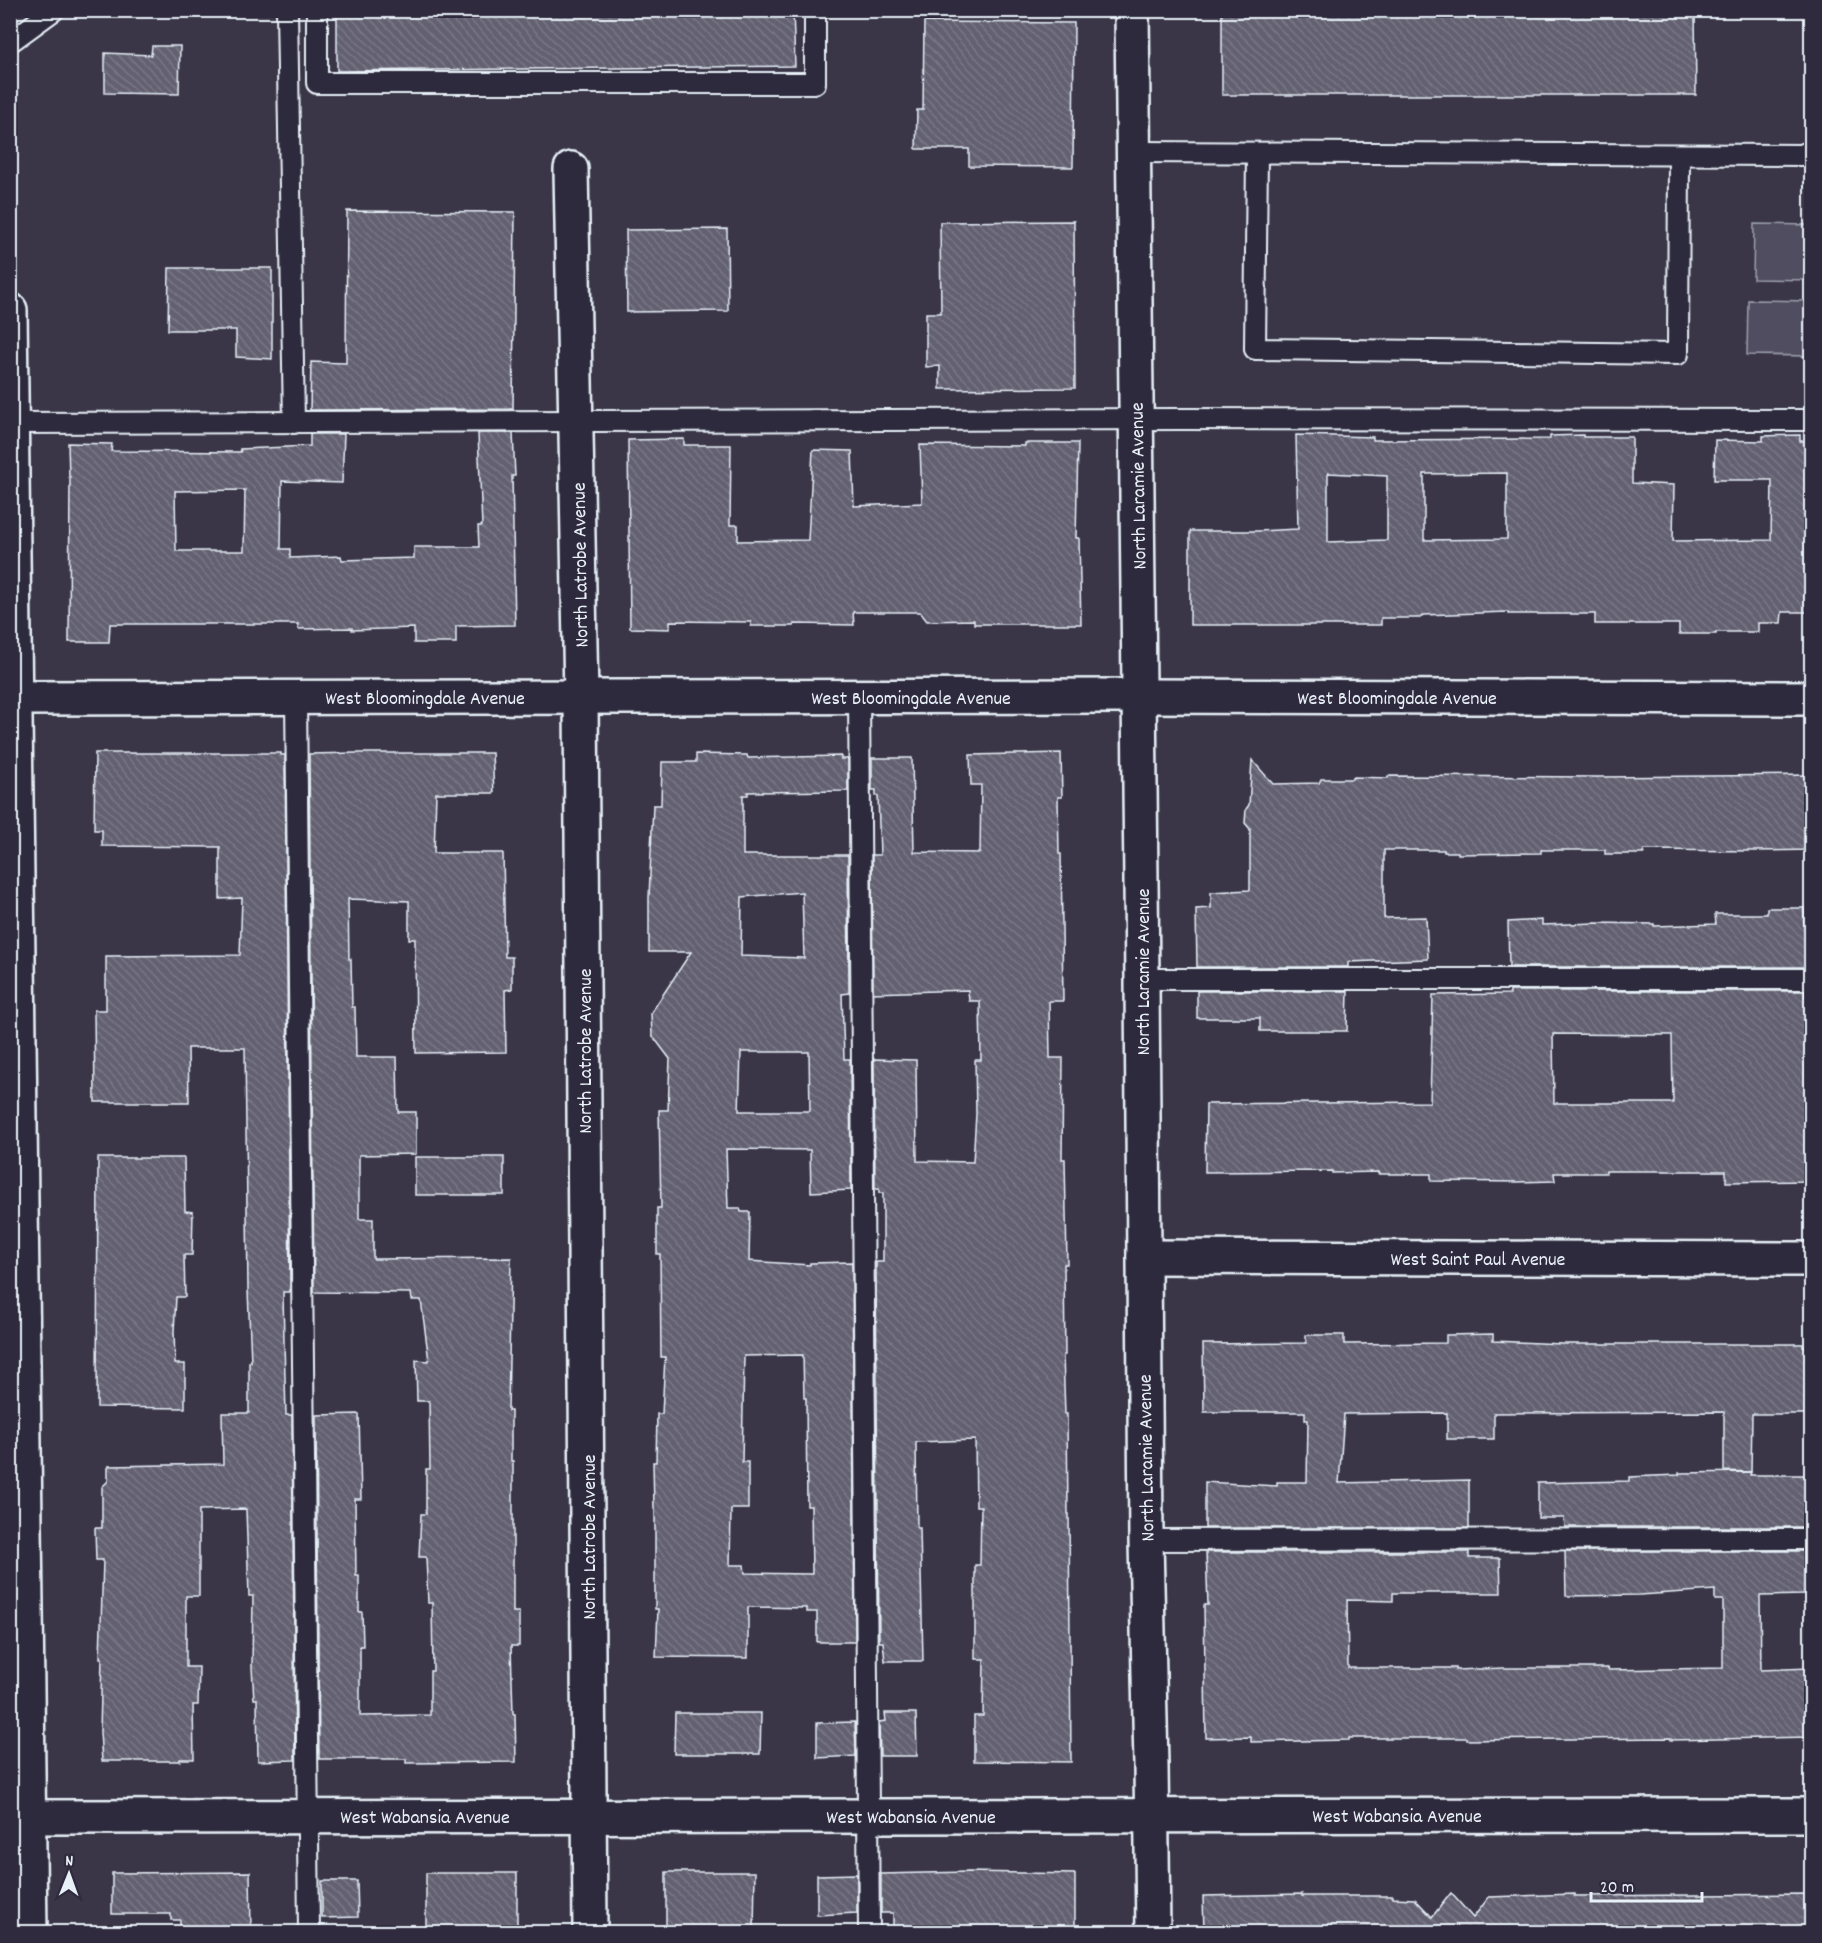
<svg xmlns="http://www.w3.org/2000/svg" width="1822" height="1943" viewBox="0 0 1822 1943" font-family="Dekko,sans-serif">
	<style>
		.pitch { fill: #504e5f; stroke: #9ca0ac; stroke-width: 1.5 }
		.building { fill: url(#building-back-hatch); stroke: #e8f1f8; stroke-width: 1.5; fill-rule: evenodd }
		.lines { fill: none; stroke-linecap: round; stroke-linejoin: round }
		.lane-casing { stroke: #e8f1f8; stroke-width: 24 }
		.street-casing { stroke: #e8f1f8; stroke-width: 38 }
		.secondary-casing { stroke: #e8f1f8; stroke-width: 38 }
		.lane { stroke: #2f2a3d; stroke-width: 20 }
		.street { stroke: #2f2a3d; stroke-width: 33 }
		.secondary { stroke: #2f2a3d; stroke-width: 33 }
		.labels { text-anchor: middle; stroke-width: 5; stroke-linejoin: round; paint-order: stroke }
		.street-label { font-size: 20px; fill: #e8f1f8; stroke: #2f2a3d }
	</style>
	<defs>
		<pattern id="building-back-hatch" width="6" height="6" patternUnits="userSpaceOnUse" patternTransform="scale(1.5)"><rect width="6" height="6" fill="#636171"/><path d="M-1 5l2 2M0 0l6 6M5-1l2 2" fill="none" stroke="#797886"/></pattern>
	</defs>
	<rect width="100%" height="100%" fill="#3a3648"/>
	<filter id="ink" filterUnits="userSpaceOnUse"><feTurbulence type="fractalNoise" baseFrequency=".0167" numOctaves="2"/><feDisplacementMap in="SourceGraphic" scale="12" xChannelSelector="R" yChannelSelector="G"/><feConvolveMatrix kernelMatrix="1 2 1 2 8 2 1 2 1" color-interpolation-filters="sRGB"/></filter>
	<g filter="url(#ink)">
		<g class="pitch">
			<path d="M 1754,224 L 1811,225 L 1811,280 L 1753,279 Z"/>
			<path d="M 1748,300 L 1811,301 L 1811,356 L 1747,355 Z"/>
		</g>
		<g class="building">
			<path d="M 337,10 L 793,10 L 795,66 L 337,71 Z"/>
			<path d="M 1222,10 L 1695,10 L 1696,95 L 1222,95 Z"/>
			<path d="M 924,22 L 1074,23 L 1073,167 L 969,166 L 969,149 L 916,149 L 917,110 L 923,110 Z"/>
			<path d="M 152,46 L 180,46 L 179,94 L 105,93 L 105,53 L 151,55 Z"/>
			<path d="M 347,211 L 515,212 L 513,409 L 310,410 L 311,362 L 346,363 Z"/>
			<path d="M 1074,221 L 1075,388 L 940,389 L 940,366 L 926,367 L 926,313 L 941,313 L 940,222 Z"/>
			<path d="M 727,229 L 728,311 L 627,312 L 626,230 Z"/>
			<path d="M 169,268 L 272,268 L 272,359 L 236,357 L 236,330 L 168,330 Z"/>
			<path d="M 478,433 L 513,433 L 515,476 L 512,476 L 515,625 L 456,626 L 456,643 L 414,643 L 414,628 L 352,630 L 352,628 L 298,629 L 298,624 L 110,624 L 109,642 L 69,642 L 70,477 L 69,477 L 68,443 L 112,444 L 111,451 L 241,452 L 240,449 L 310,446 L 310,434 L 344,434 L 342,483 L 282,481 L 281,549 L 290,549 L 290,558 L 341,556 L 342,560 L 414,558 L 414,547 L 479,547 L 478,526 L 482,526 ZM 245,490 L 244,551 L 176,551 L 175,491 Z"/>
			<path d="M 1296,435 L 1373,437 L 1373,440 L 1550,439 L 1550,436 L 1583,435 L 1583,437 L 1632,437 L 1632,483 L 1674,485 L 1673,541 L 1771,540 L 1772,480 L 1714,480 L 1715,440 L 1763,441 L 1763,436 L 1800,435 L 1800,441 L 1812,441 L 1812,612 L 1782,612 L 1781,623 L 1758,623 L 1758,632 L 1716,632 L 1716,634 L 1679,634 L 1679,624 L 1595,624 L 1595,614 L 1508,614 L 1508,612 L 1423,615 L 1420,618 L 1381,618 L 1381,625 L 1190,625 L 1190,531 L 1258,531 L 1298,529 ZM 1328,473 L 1387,476 L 1387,540 L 1328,542 ZM 1507,473 L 1507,539 L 1424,540 L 1424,474 Z"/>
			<path d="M 684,439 L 684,445 L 731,445 L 730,525 L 738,525 L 738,541 L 808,540 L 813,450 L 852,451 L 854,506 L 922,503 L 920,445 L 1025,446 L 1025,443 L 1078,443 L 1076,538 L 1079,538 L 1081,624 L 974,624 L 974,620 L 927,621 L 920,612 L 853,612 L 854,625 L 794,624 L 794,626 L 751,626 L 751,622 L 670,621 L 670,629 L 630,628 L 628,440 Z"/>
			<path d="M 95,753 L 281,753 L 281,755 L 285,755 L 290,1292 L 283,1292 L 284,1342 L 286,1415 L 292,1415 L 295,1760 L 258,1761 L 257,1699 L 254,1699 L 252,1667 L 253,1596 L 249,1596 L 246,1509 L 199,1510 L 199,1596 L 186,1596 L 186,1667 L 199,1667 L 198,1705 L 193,1705 L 194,1759 L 180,1759 L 180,1761 L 102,1761 L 100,1732 L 102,1658 L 100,1658 L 103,1560 L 96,1560 L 95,1528 L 102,1528 L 102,1487 L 108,1481 L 108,1466 L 223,1464 L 222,1413 L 249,1413 L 249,1362 L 251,1362 L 248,1290 L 245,1048 L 188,1048 L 189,1102 L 95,1102 L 94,1010 L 106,1010 L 106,956 L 240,955 L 242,898 L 220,899 L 220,847 L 102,846 L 102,830 L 94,830 Z"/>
			<path d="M 357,753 L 492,753 L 494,793 L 436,793 L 434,853 L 503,853 L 505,957 L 512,957 L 512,989 L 505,990 L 506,1052 L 416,1053 L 415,939 L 409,939 L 409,901 L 348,899 L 349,959 L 351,959 L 352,1007 L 355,1007 L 356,1057 L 397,1057 L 398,1112 L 416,1112 L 416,1154 L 359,1155 L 359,1219 L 373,1219 L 373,1259 L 511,1258 L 508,1411 L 511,1411 L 511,1461 L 513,1461 L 513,1612 L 519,1612 L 519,1646 L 511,1646 L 513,1714 L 515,1714 L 516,1762 L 406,1763 L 406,1759 L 319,1759 L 316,1415 L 359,1414 L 361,1499 L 355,1499 L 356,1576 L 359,1576 L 359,1612 L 362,1612 L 363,1646 L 360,1646 L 360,1716 L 430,1715 L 430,1671 L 433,1671 L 432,1603 L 428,1603 L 426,1557 L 419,1557 L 421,1514 L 426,1514 L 426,1469 L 430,1469 L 429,1401 L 417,1401 L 416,1360 L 429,1361 L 421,1300 L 412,1300 L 411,1293 L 314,1292 L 309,754 Z"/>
			<path d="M 1061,753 L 1062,797 L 1058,797 L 1059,854 L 1061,854 L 1063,1001 L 1049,1001 L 1050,1058 L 1063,1058 L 1062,1159 L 1065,1159 L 1067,1264 L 1064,1264 L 1065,1355 L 1063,1355 L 1065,1414 L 1067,1414 L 1068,1514 L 1069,1514 L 1071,1762 L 974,1761 L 974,1716 L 983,1716 L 984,1659 L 975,1659 L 975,1565 L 980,1565 L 981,1506 L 976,1506 L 975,1440 L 916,1442 L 917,1528 L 920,1528 L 923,1661 L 885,1661 L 883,1642 L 879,1642 L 876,1262 L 883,1262 L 883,1193 L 879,1193 L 879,1189 L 875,1189 L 874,1059 L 916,1060 L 917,1161 L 973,1162 L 976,1114 L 975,1060 L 981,1060 L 980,1001 L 969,1001 L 968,990 L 873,993 L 872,855 L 880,855 L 878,796 L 876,796 L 876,790 L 872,790 L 872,758 L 912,758 L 914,852 L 980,853 L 981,785 L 971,785 L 970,755 Z"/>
			<path d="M 696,754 L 747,755 L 748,758 L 841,756 L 841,759 L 848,759 L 848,791 L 748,792 L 748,795 L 743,795 L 743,855 L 848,855 L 849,993 L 842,994 L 844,1059 L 850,1059 L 851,1190 L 811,1192 L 810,1150 L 726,1149 L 728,1208 L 740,1208 L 741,1212 L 750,1212 L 749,1261 L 810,1265 L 810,1263 L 852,1262 L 855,1642 L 817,1642 L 817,1612 L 807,1612 L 807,1608 L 748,1607 L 748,1658 L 656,1657 L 658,1609 L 655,1609 L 655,1509 L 654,1509 L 653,1462 L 656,1462 L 657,1414 L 662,1414 L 665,1357 L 661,1357 L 660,1254 L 657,1254 L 657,1208 L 661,1208 L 659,1110 L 668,1110 L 670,1059 L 652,1035 L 651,1013 L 691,952 L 649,952 L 649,898 L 653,805 L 661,805 L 662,762 L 696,762 ZM 802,892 L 804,958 L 741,956 L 742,897 ZM 741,1052 L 809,1052 L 810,1111 L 739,1111 ZM 803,1355 L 804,1398 L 806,1398 L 807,1506 L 811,1506 L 812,1574 L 745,1573 L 744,1565 L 730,1565 L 731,1509 L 748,1509 L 748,1462 L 742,1462 L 744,1356 Z"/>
			<path d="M 1252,760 L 1273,784 L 1319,783 L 1321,779 L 1352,779 L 1354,777 L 1388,778 L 1388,776 L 1600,777 L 1812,775 L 1812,850 L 1755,851 L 1644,850 L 1644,854 L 1605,854 L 1605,850 L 1541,850 L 1541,853 L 1458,854 L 1458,852 L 1444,852 L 1444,850 L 1384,850 L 1384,918 L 1426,917 L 1428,959 L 1348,962 L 1348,967 L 1197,967 L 1196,909 L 1211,908 L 1211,892 L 1250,890 L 1250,829 L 1245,823 L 1246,809 L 1249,805 Z"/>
			<path d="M 1767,908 L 1804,908 L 1805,967 L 1509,967 L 1508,922 L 1542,920 L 1542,925 L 1596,923 L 1654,924 L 1654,926 L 1716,924 L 1715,914 L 1767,914 Z"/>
			<path d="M 1197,991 L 1348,991 L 1347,1031 L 1260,1031 L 1260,1018 L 1197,1018 Z"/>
			<path d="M 1510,991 L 1805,991 L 1805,997 L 1812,996 L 1812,1181 L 1726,1182 L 1726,1171 L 1606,1171 L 1606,1173 L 1554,1173 L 1555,1181 L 1517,1182 L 1431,1181 L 1431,1174 L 1378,1174 L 1378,1172 L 1332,1173 L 1332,1171 L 1205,1172 L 1206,1104 L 1430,1102 L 1433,995 L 1510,994 ZM 1553,1034 L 1672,1035 L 1673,1103 L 1554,1103 Z"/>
			<rect x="415" y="1157" width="89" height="38"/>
			<path d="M 98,1158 L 184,1158 L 185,1211 L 193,1212 L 192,1255 L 184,1255 L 185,1297 L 176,1297 L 174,1331 L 175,1364 L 185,1364 L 185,1408 L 97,1407 Z"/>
			<path d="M 1493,1334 L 1493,1341 L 1562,1344 L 1803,1344 L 1803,1347 L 1812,1347 L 1812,1414 L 1752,1414 L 1751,1472 L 1724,1471 L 1724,1412 L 1494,1413 L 1494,1439 L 1447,1439 L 1447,1413 L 1344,1414 L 1339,1483 L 1469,1480 L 1469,1528 L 1205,1528 L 1205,1482 L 1277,1486 L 1277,1482 L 1307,1482 L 1308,1420 L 1305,1420 L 1305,1412 L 1204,1412 L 1203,1344 L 1306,1343 L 1306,1335 L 1344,1335 L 1344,1344 L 1446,1343 L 1446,1335 Z"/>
			<path d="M 1751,1472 L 1750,1475 L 1812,1475 L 1812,1513 L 1805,1513 L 1805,1527 L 1565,1527 L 1564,1518 L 1538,1518 L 1538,1483 L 1629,1481 L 1629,1477 L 1679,1475 L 1679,1473 Z"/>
			<path d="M 1565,1551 L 1805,1551 L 1804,1595 L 1760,1596 L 1761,1670 L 1811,1668 L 1812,1737 L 1671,1740 L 1671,1738 L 1467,1740 L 1467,1738 L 1349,1738 L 1349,1740 L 1251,1742 L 1251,1737 L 1206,1738 L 1204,1605 L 1208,1605 L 1206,1552 L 1469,1552 L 1469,1558 L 1500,1558 L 1501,1593 L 1393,1593 L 1393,1601 L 1347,1600 L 1348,1668 L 1456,1668 L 1456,1670 L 1504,1668 L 1608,1668 L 1609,1670 L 1723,1668 L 1723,1600 L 1715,1600 L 1715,1590 L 1640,1595 L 1566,1596 Z"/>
			<path d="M 675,1713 L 761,1713 L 760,1754 L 674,1754 Z"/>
			<path d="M 885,1713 L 916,1713 L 917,1756 L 880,1756 L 879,1722 L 886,1721 Z"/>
			<path d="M 855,1722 L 856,1756 L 817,1758 L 817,1723 Z"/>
			<path d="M 250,1872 L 251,1932 L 180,1932 L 180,1920 L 171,1920 L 171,1914 L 112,1914 L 112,1873 Z"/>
			<path d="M 666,1872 L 755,1872 L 754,1932 L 666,1932 Z"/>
			<path d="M 969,1872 L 1075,1874 L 1075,1932 L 893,1932 L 893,1913 L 881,1913 L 881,1874 Z"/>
			<rect x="426" y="1873" width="91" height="59"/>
			<path d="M 857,1874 L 857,1913 L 817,1915 L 817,1875 Z"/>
			<path d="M 322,1881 L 357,1881 L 358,1917 L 322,1918 Z"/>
			<path d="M 1451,1893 L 1473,1918 L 1489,1897 L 1574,1894 L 1574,1896 L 1812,1894 L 1812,1932 L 1204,1932 L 1203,1896 L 1302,1894 L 1302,1896 L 1393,1896 L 1393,1898 L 1415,1899 L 1432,1917 Z"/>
		</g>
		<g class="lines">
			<g class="lane-casing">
				<g id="lane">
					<path d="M 287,10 L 294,423"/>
					<path d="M 317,10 L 317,83 L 815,83 L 815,10"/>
					<path d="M 10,42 L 54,10"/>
					<path d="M 1134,152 L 1800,155 L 1812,151"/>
					<path d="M 1257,153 L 1255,349 L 1678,354 L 1679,155"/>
					<path d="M 10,423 L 1182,419 L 1812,420"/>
					<path d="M 859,696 L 869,1932"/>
					<path d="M 296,698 L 309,1932"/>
					<path d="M 1142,979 L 1812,979"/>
					<path d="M 1146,1540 L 1812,1539"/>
				</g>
			</g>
			<g class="street-casing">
				<g id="street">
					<path d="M 571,169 L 581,697 L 590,1932"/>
					<path d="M 10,310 L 30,1932"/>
					<path d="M 10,698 L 1139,696 L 1812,698"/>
					<path d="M 1144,1257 L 1812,1259"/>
					<path d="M 10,1817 L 1812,1815"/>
				</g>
			</g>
			<g class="secondary-casing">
				<path id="secondary" d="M 1132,10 L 1142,979 L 1146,1540 L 1151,1765 L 1153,1932"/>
			</g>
			<use href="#lane" class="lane"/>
			<use href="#street" class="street"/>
			<use href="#secondary" class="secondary"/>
		</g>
	</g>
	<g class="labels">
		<g class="street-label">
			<text transform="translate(1137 486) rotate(-91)" y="7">North Laramie Avenue</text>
			<text transform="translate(579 565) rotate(-91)" y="7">North Latrobe Avenue</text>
			<text x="425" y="704">West Bloomingdale Avenue</text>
			<text x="911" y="704">West Bloomingdale Avenue</text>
			<text x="1397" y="704">West Bloomingdale Avenue</text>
			<text transform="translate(1142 972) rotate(-90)" y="7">North Laramie Avenue</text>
			<text transform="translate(584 1051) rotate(-90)" y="7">North Latrobe Avenue</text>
			<text x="1478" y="1265">West Saint Paul Avenue</text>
			<text transform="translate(1145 1458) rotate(-91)" y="7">North Laramie Avenue</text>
			<text transform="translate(588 1537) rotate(-90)" y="7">North Latrobe Avenue</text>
			<text x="1397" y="1822">West Wabansia Avenue</text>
			<text x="425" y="1823">West Wabansia Avenue</text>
			<text x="911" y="1823">West Wabansia Avenue</text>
		</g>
	</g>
	<rect width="1822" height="1943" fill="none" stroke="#2f2a3d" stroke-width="36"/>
	<rect x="18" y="18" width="1786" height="1907" fill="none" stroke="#e8f1f8" stroke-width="2" filter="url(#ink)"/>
	<g transform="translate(69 1874) rotate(1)" stroke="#2f2a3d" stroke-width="4.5" paint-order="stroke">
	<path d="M0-4.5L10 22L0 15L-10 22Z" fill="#e8f1f8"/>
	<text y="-9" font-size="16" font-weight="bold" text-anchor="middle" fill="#e8f1f8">N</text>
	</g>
	<path d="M1591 1892v9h111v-9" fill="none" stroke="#e8f1f8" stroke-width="3"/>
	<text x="1600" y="1892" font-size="18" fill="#e8f1f8" stroke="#2f2a3d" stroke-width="4.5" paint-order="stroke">20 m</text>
</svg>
